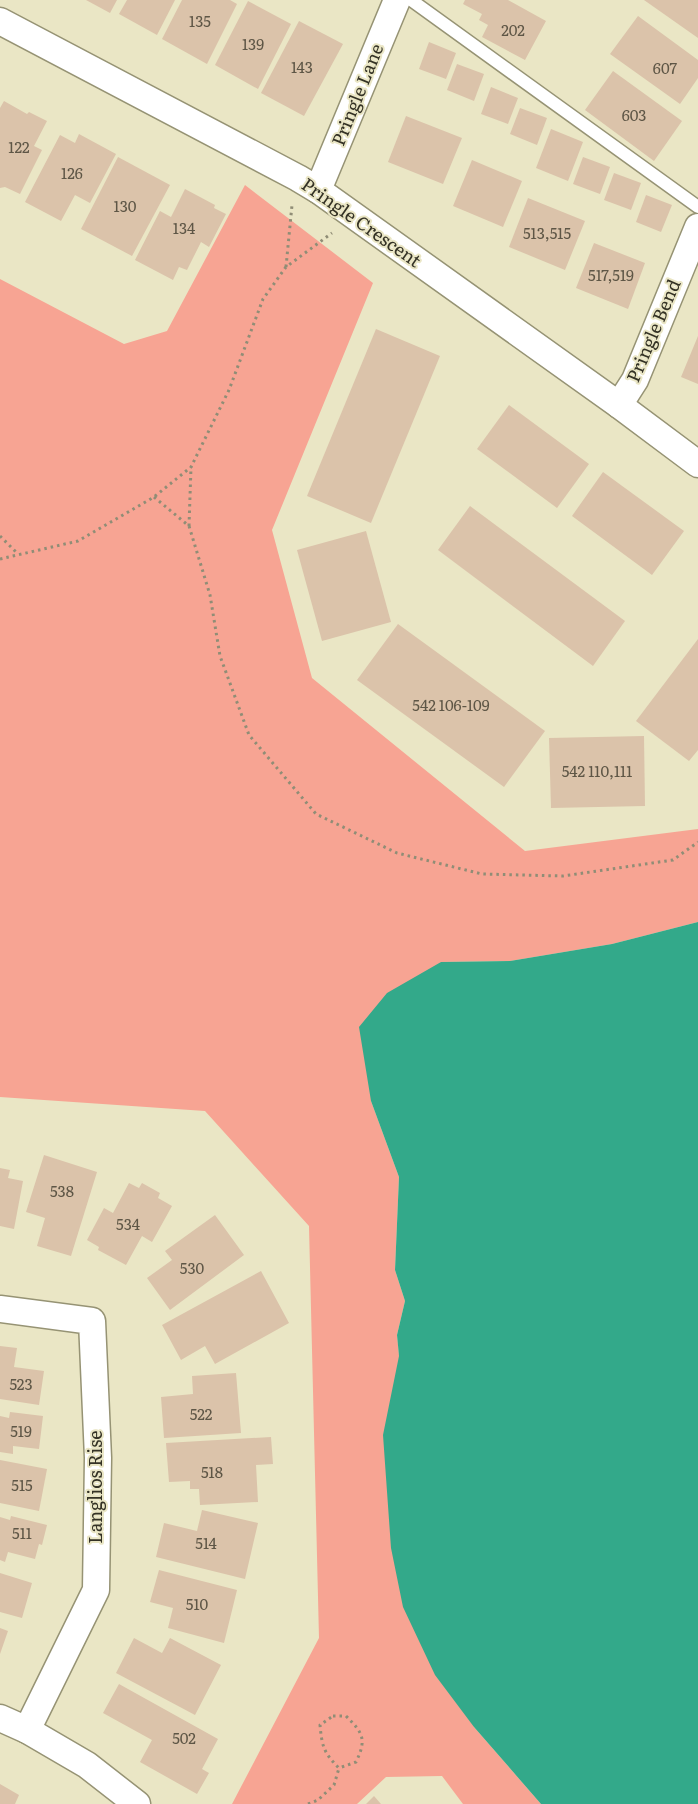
<svg xmlns="http://www.w3.org/2000/svg" width="698" height="1804" viewBox="0 0 698 1804" font-family="Literata,serif">
	<style>
		.green { fill: #f7a493 }
		.water { fill: #33a98a }
		.building { fill: #dbc3aa }
		.lines { fill: none; stroke-linecap: round; stroke-linejoin: round }
		.service-casing { stroke: #969374; stroke-width: 15 }
		.minor-casing { stroke: #969374; stroke-width: 29 }
		.path { stroke: #908d76; stroke-width: 3; stroke-dasharray: 2.5 4; stroke-linecap: butt }
		.service { stroke: #fff; stroke-width: 12 }
		.minor { stroke: #fff; stroke-width: 26 }
		.labels { text-anchor: middle; stroke-width: 4; stroke-linejoin: round; paint-order: stroke }
		.number-label { font-size: 15px; fill: #5e5646 }
		.street-label { font-size: 18px; fill: #343225; stroke: #eae6c5 }
	</style>
	<rect width="100%" height="100%" fill="#eae6c5"/>
	<path class="green" d="M 245,185 L 373,283 L 272,530 L 312,678 L 525,851 L 698,829 L 698,922 L 612,944 L 510,961 L 441,962 L 371,1101 L 399,1177 L 395,1270 L 405,1301 L 397,1335 L 399,1355 L 474,1727 L 541,1804 L 463,1804 L 442,1776 L 386,1777 L 357,1804 L 232,1804 L 319,1638 L 309,1226 L 205,1111 L 0,1097 L 0,279 L 124,344 L 167,331 Z"/>
	<path class="water" d="M 698,922 L 698,1804 L 541,1804 L 474,1727 L 435,1675 L 403,1607 L 391,1548 L 383,1435 L 399,1356 L 397,1335 L 405,1301 L 395,1270 L 399,1177 L 371,1101 L 359,1027 L 387,993 L 441,962 L 510,961 L 612,944 Z"/>
	<g class="building">
		<path d="M 86,0 L 117,0 L 110,13 Z"/>
		<path d="M 127,0 L 175,0 L 157,35 L 119,14 Z"/>
		<path d="M 182,0 L 230,0 L 237,4 L 207,64 L 162,39 Z"/>
		<path d="M 465,0 L 508,0 L 546,21 L 525,60 L 482,37 L 488,25 L 479,20 L 482,14 L 463,4 Z"/>
		<path d="M 644,0 L 698,0 L 698,38 Z"/>
		<path d="M 248,1 L 291,24 L 258,89 L 215,65 Z"/>
		<path d="M 638,16 L 698,60 L 698,78 L 680,104 L 610,54 Z"/>
		<path d="M 299,21 L 343,44 L 304,116 L 261,93 Z"/>
		<path d="M 429,42 L 456,53 L 446,79 L 419,69 Z"/>
		<path d="M 457,64 L 484,74 L 474,101 L 447,90 Z"/>
		<path d="M 613,71 L 682,121 L 654,161 L 585,110 Z"/>
		<path d="M 491,87 L 518,98 L 508,124 L 481,114 Z"/>
		<path d="M 4,101 L 27,114 L 29,112 L 47,121 L 34,146 L 42,150 L 20,194 L 5,187 L 0,188 L 0,108 Z"/>
		<path d="M 520,108 L 547,118 L 537,145 L 510,134 Z"/>
		<path d="M 406,116 L 462,138 L 443,184 L 388,162 Z"/>
		<path d="M 551,129 L 583,142 L 568,181 L 536,168 Z"/>
		<path d="M 79,134 L 116,154 L 90,203 L 75,195 L 61,221 L 25,202 L 60,135 L 75,143 Z"/>
		<path d="M 118,157 L 170,185 L 132,256 L 81,229 Z"/>
		<path d="M 583,157 L 610,167 L 600,194 L 573,184 Z"/>
		<path d="M 472,160 L 522,181 L 503,227 L 453,206 Z"/>
		<path d="M 614,173 L 641,183 L 631,210 L 604,200 Z"/>
		<path d="M 185,189 L 215,205 L 214,208 L 226,214 L 209,247 L 201,242 L 187,270 L 179,267 L 173,280 L 135,260 L 160,211 L 171,217 Z"/>
		<path d="M 646,195 L 672,205 L 661,232 L 636,222 Z"/>
		<path d="M 528,198 L 585,221 L 565,270 L 509,247 Z"/>
		<path d="M 594,243 L 645,263 L 628,309 L 576,288 Z"/>
		<path d="M 376,329 L 440,356 L 371,523 L 307,496 Z"/>
		<path d="M 698,336 L 698,384 L 681,377 Z"/>
		<path d="M 509,405 L 589,464 L 557,508 L 477,449 Z"/>
		<path d="M 603,472 L 684,531 L 652,575 L 572,516 Z"/>
		<path d="M 470,506 L 625,621 L 593,666 L 438,550 Z"/>
		<path d="M 366,531 L 391,622 L 322,641 L 297,550 Z"/>
		<path d="M 398,624 L 545,731 L 504,787 L 357,680 Z"/>
		<path d="M 698,639 L 698,750 L 689,761 L 636,721 Z"/>
		<path d="M 644,736 L 645,806 L 551,808 L 549,738 Z"/>
		<path d="M 44,1155 L 97,1172 L 71,1256 L 37,1246 L 45,1218 L 26,1212 Z"/>
		<path d="M 0,1168 L 10,1170 L 8,1178 L 23,1181 L 14,1229 L 0,1226 Z"/>
		<path d="M 129,1183 L 139,1188 L 142,1183 L 160,1193 L 158,1198 L 172,1206 L 152,1242 L 142,1236 L 126,1265 L 98,1250 L 99,1247 L 87,1240 L 104,1208 L 113,1213 Z"/>
		<path d="M 215,1215 L 244,1255 L 170,1310 L 147,1278 L 172,1260 L 165,1251 Z"/>
		<path d="M 261,1271 L 289,1323 L 215,1364 L 205,1346 L 181,1360 L 162,1325 Z"/>
		<path d="M 0,1346 L 17,1348 L 14,1367 L 44,1371 L 39,1405 L 0,1399 Z"/>
		<path d="M 236,1373 L 241,1433 L 164,1438 L 161,1397 L 193,1394 L 192,1376 Z"/>
		<path d="M 10,1412 L 43,1416 L 39,1449 L 13,1446 L 13,1454 L 0,1452 L 0,1416 L 9,1418 Z"/>
		<path d="M 271,1437 L 273,1464 L 256,1465 L 258,1502 L 200,1505 L 199,1489 L 190,1489 L 190,1481 L 169,1482 L 166,1443 Z"/>
		<path d="M 0,1460 L 47,1469 L 39,1511 L 0,1503 Z"/>
		<path d="M 202,1510 L 258,1523 L 245,1579 L 156,1557 L 164,1523 L 197,1531 Z"/>
		<path d="M 11,1516 L 47,1525 L 42,1545 L 39,1544 L 35,1559 L 8,1552 L 5,1562 L 0,1560 L 0,1517 L 10,1520 Z"/>
		<path d="M 159,1570 L 237,1590 L 224,1643 L 168,1628 L 173,1608 L 150,1602 Z"/>
		<path d="M 0,1573 L 32,1583 L 22,1618 L 0,1612 Z"/>
		<path d="M 0,1628 L 8,1631 L 0,1654 Z"/>
		<path d="M 134,1638 L 162,1653 L 170,1638 L 221,1665 L 195,1715 L 116,1673 Z"/>
		<path d="M 119,1684 L 218,1739 L 202,1769 L 209,1773 L 197,1794 L 140,1762 L 152,1740 L 103,1713 Z"/>
		<path d="M 0,1784 L 19,1795 L 15,1804 L 0,1804 Z"/>
		<path d="M 374,1796 L 381,1804 L 366,1804 Z"/>
	</g>
	<g class="lines">
		<g class="service-casing">
			<path id="service" d="M 411,0 L 698,207"/>
		</g>
		<g class="minor-casing">
			<g id="minor">
				<path d="M 0,21 L 298,178 L 318,190 L 619,405 L 698,464"/>
				<path d="M 318,190 L 397,0"/>
				<path d="M 619,405 L 635,380 L 698,227"/>
				<path d="M 0,1309 L 92,1321 L 98,1458 L 96,1590 L 27,1730"/>
				<path d="M 0,1718 L 27,1730 L 87,1765 L 137,1804"/>
			</g>
		</g>
		<g class="path">
			<path d="M 286,267 L 292,205"/>
			<path d="M 154,497 L 189,526 L 191,467"/>
			<path d="M 189,526 L 210,595 L 220,656 L 249,735 L 316,814 L 397,853 L 482,874 L 563,876 L 673,860 L 698,842"/>
			<path d="M 0,536 L 18,554"/>
			<path d="M 0,559 L 78,541 L 154,497 L 191,467 L 229,390 L 263,299 L 286,267 L 332,233"/>
			<path d="M 333,1716 L 346,1716 C 363,1733 367,1739 356,1762 L 339,1768 C 324,1753 322,1747 320,1725 Z"/>
			<path d="M 308,1804 L 318,1800 L 334,1785 L 339,1768"/>
		</g>
		<use href="#service" class="service"/>
		<use href="#minor" class="minor"/>
	</g>
	<g class="labels">
		<g class="number-label">
			<text x="200" y="27">135</text>
			<text x="513" y="36">202</text>
			<text x="253" y="50">139</text>
			<text x="302" y="73">143</text>
			<text x="665" y="74">607</text>
			<text x="634" y="121">603</text>
			<text x="19" y="153">122</text>
			<text x="72" y="179">126</text>
			<text x="125" y="212">130</text>
			<text x="184" y="234">134</text>
			<text x="547" y="239">513,515</text>
			<text x="611" y="281">517,519</text>
			<text x="451" y="711">542 106-109</text>
			<text x="597" y="777">542 110,111</text>
			<text x="62" y="1197">538</text>
			<text x="128" y="1230">534</text>
			<text x="192" y="1274">530</text>
			<text x="21" y="1390">523</text>
			<text x="201" y="1420">522</text>
			<text x="21" y="1437">519</text>
			<text x="212" y="1478">518</text>
			<text x="22" y="1491">515</text>
			<text x="22" y="1539">511</text>
			<text x="206" y="1549">514</text>
			<text x="197" y="1610">510</text>
			<text x="184" y="1744">502</text>
		</g>
		<g class="street-label">
			<text transform="translate(358 95) rotate(-68)" y="6">Pringle Lane</text>
			<text transform="translate(361 223) rotate(35)" y="6">Pringle Crescent</text>
			<text transform="translate(654 331) rotate(-67)" y="6">Pringle Bend</text>
			<text transform="translate(96 1487) rotate(-90)" y="6">Langlios Rise</text>
		</g>
	</g>
</svg>
